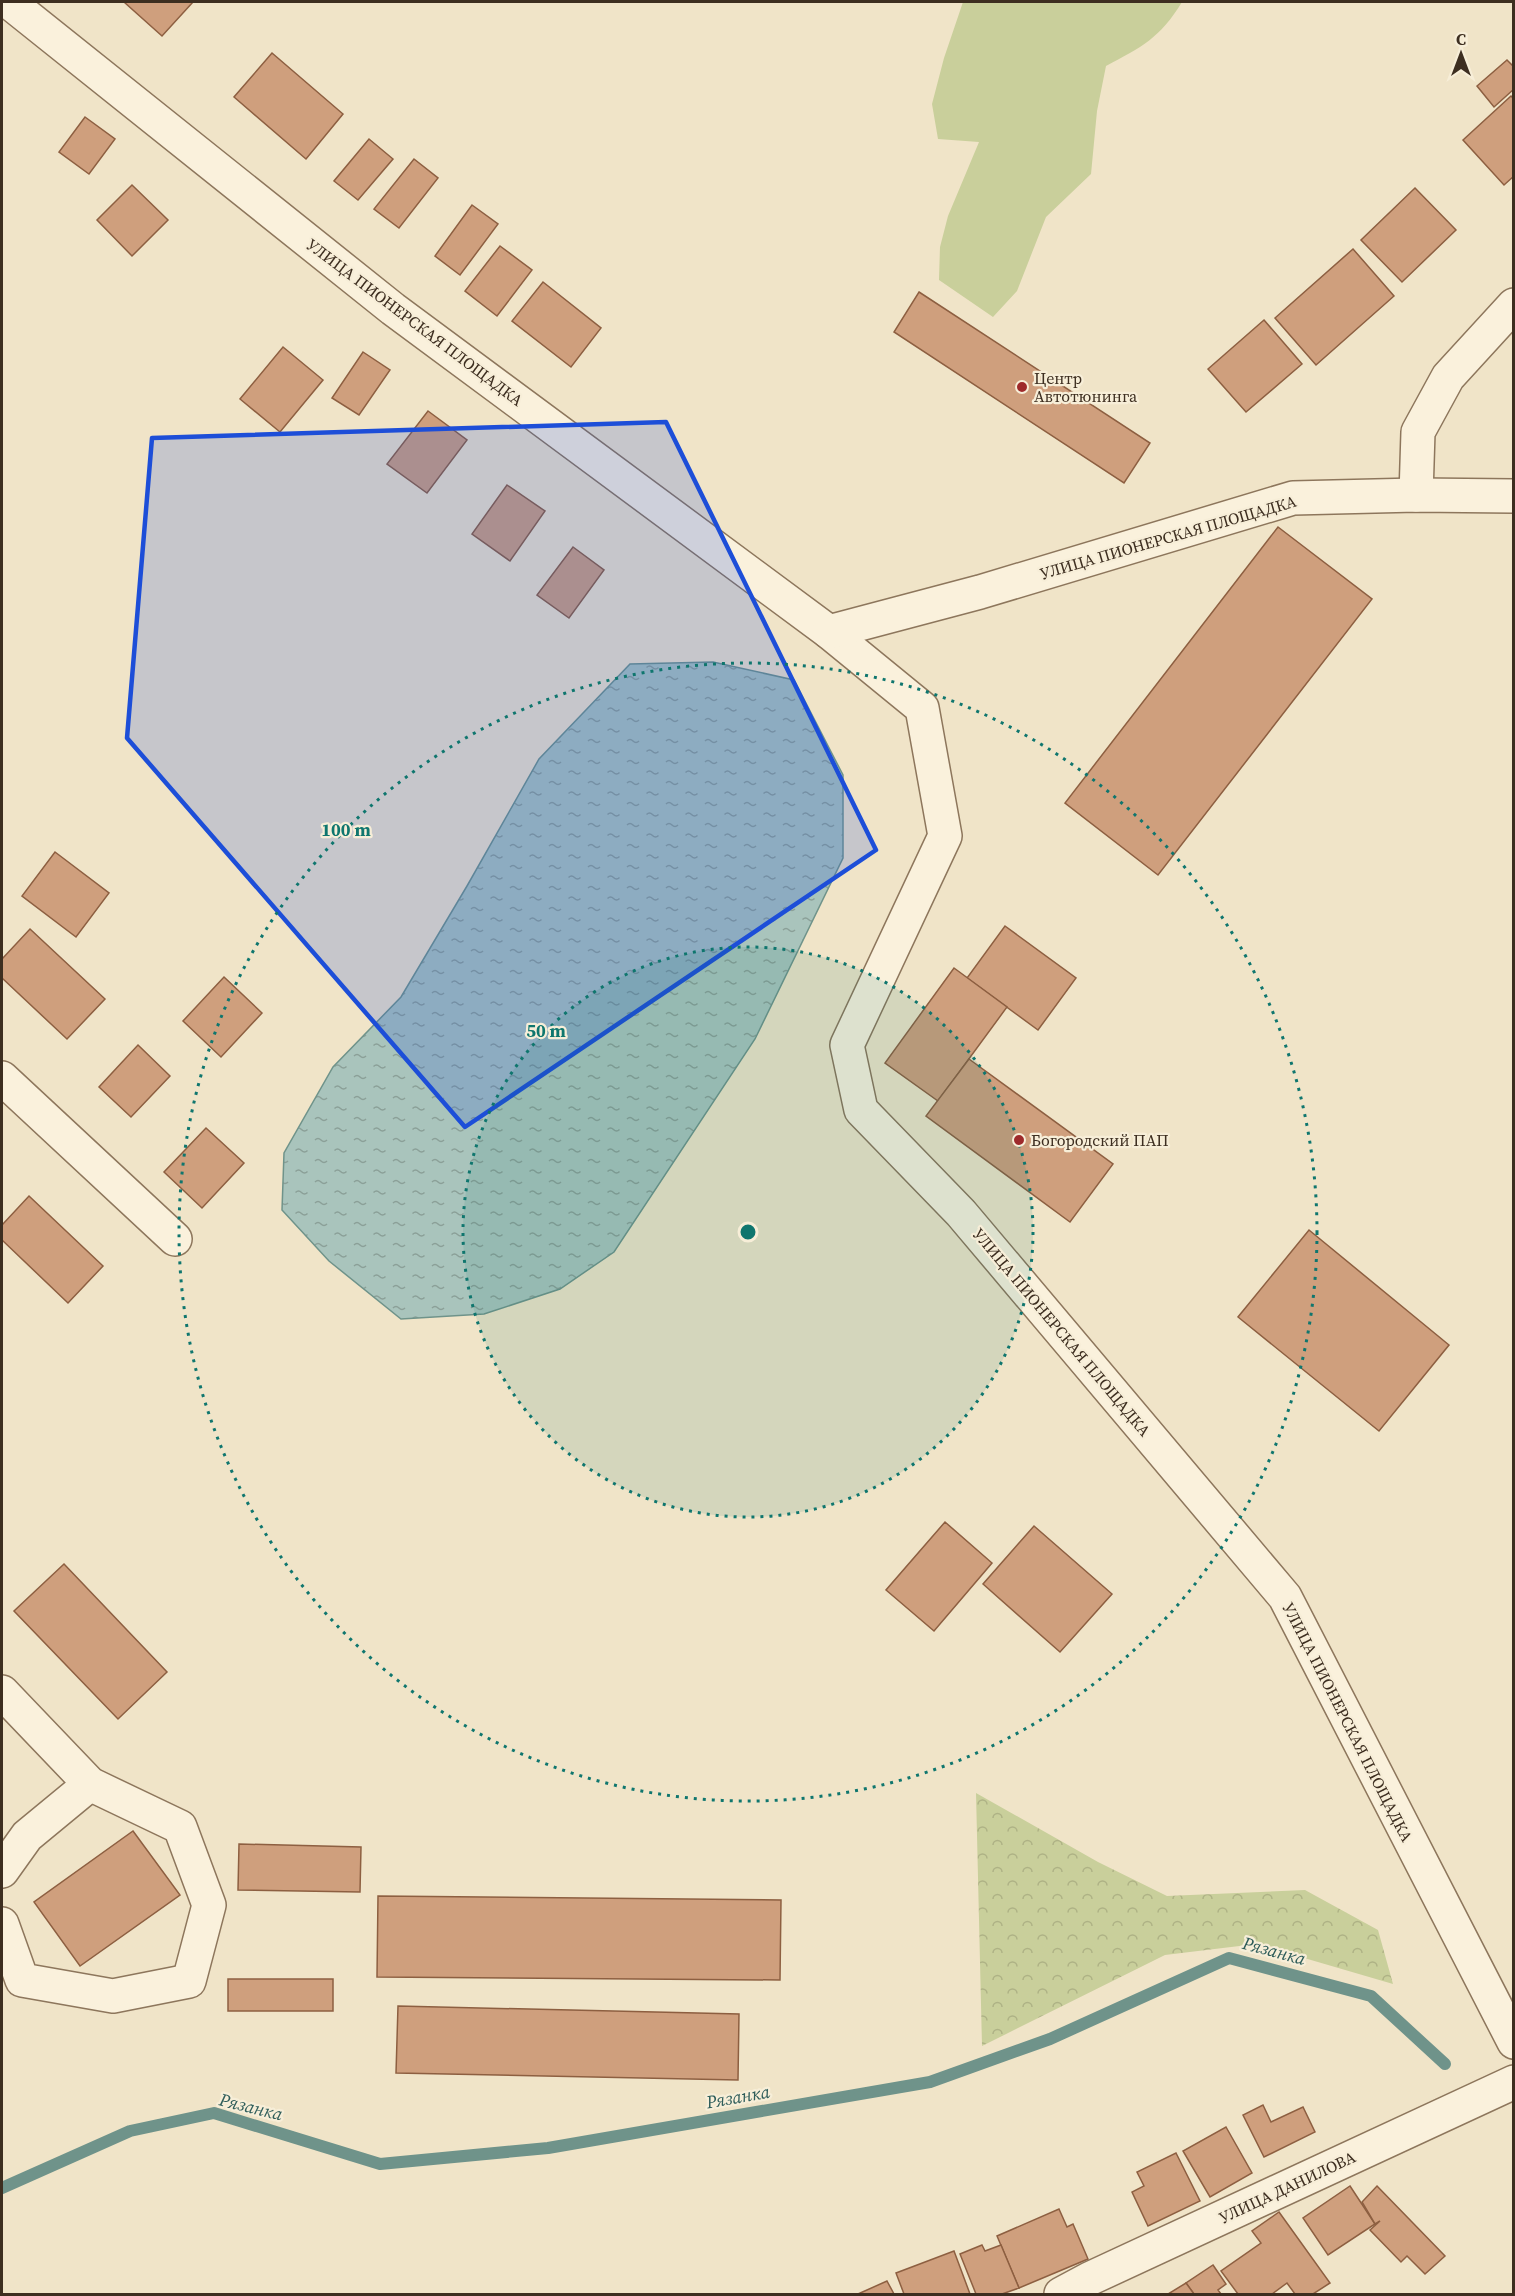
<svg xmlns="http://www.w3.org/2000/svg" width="1515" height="2296" viewBox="0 0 1515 2296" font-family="'Source Serif 4',serif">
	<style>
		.grass { fill: #c9cf9b }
		.forest { fill: url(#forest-crowns) }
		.water { fill: url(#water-ripples); stroke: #6f938a; stroke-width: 1.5 }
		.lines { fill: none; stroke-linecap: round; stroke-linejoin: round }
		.stream { stroke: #6f938a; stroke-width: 12 }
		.building { fill: #cf9f7d; stroke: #8d5f41; stroke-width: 1.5 }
		.minor-casing { stroke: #8d765c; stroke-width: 36 }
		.minor { stroke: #faf1dc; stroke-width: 33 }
		.marked { fill: #1d4ed8; fill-opacity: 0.2; stroke: #1d4ed8; stroke-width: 4.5; stroke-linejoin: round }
		.ring { fill: none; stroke: #0f766e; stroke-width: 3; stroke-dasharray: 3 6 }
		.poi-dot { fill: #9e2a2b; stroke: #f7eed8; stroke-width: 2 }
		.labels { text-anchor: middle; stroke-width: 4.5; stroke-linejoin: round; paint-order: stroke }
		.street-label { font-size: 16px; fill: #3d2e20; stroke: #f7eed8 }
		.poi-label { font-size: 16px; fill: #3d2e20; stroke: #f7eed8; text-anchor: start }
		.water-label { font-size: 18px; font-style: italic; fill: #2f5d5a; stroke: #f7eed8 }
		.centre { fill: #0f766e; stroke: #f7eed8; stroke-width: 3 }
		.ring-label { font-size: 18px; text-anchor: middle; font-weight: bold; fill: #0f766e; stroke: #f7eed8; stroke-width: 4.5; stroke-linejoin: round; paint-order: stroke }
	</style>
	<defs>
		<pattern id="forest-crowns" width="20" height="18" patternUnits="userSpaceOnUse" patternTransform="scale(1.5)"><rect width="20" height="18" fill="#c9cf9b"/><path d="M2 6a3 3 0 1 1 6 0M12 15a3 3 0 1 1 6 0" fill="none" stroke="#aeb285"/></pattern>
		<pattern id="water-ripples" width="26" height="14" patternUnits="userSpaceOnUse" patternTransform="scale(1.5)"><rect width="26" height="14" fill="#a9c4bc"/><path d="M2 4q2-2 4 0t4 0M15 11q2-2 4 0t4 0" fill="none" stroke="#8ba098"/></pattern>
	</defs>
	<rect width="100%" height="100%" fill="#f0e4c8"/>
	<path class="grass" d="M 963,2 L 1182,2 C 1160,38 1142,47 1106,66 L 1097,111 L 1091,174 L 1046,217 L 1017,291 L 993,317 L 939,280 L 940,247 L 948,216 L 979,142 L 938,139 L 932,104 L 944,58 Z"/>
	<path class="forest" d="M 976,1793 L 1098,1862 L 1167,1896 L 1305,1890 L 1378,1930 L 1393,1984 L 1256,1944 L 1165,1955 L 982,2046 Z"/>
	<path class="water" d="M 713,662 L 794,680 L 843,775 L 843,858 L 755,1039 L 614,1252 L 560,1289 L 484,1314 L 401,1319 L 329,1261 L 282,1210 L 284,1153 L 333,1067 L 401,997 L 467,886 L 539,759 L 630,664 Z"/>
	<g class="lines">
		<path class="stream" d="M 2,2188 L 130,2131 L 214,2113 L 380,2164 L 548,2148 L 930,2082 L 1050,2039 L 1229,1958 L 1371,1996 L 1445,2064"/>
	</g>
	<g class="building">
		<path d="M 124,2 L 193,2 L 162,36 Z"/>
		<path d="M 272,53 L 343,114 L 306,159 L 234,97 Z"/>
		<path d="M 1507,60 L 1514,67 L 1514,89 L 1494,107 L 1477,86 Z"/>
		<path d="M 1511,96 L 1514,99 L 1514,176 L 1504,185 L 1463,140 Z"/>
		<path d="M 85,117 L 115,139 L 89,174 L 59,152 Z"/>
		<path d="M 369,139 L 393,159 L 358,200 L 334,181 Z"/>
		<path d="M 414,159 L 438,178 L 399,228 L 374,209 Z"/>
		<path d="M 132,185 L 168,220 L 132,256 L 97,220 Z"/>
		<path d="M 1415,188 L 1456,230 L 1402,282 L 1361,240 Z"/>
		<path d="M 472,205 L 498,224 L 460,275 L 435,256 Z"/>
		<path d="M 500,246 L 532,270 L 497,316 L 465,291 Z"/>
		<path d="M 1353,249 L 1394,296 L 1316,365 L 1275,318 Z"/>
		<path d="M 543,282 L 601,328 L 571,367 L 512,321 Z"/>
		<path d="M 919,292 L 1150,443 L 1124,483 L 894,332 Z"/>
		<path d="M 1264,320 L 1302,364 L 1246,412 L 1208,369 Z"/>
		<path d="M 283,347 L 323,380 L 280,432 L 240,399 Z"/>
		<path d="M 363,352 L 390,370 L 359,415 L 332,398 Z"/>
		<path d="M 428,411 L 467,440 L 427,493 L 387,464 Z"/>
		<path d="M 507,485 L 545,511 L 510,561 L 472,534 Z"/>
		<path d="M 1278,527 L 1372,599 L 1158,875 L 1065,803 Z"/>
		<path d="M 573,547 L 604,570 L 569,618 L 537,595 Z"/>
		<path d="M 55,852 L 109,893 L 76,937 L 22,896 Z"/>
		<path d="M 1005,926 L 1076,978 L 1038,1030 L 967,978 Z"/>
		<path d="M 30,929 L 105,999 L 67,1039 L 2,978 L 2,959 Z"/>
		<path d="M 954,968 L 1007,1007 L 938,1101 L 885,1063 Z"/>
		<path d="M 224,977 L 262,1013 L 221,1057 L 183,1021 Z"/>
		<path d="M 138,1045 L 170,1076 L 131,1117 L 99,1087 Z"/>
		<path d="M 969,1059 L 1113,1164 L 1070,1222 L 926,1116 Z"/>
		<path d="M 206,1128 L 244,1163 L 202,1208 L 164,1172 Z"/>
		<path d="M 29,1196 L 103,1266 L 68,1303 L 2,1240 L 2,1225 Z"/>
		<path d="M 1309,1230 L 1449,1345 L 1379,1431 L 1238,1317 Z"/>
		<path d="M 945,1522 L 992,1563 L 934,1631 L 886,1590 Z"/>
		<path d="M 1034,1526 L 1112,1594 L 1060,1652 L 983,1584 Z"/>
		<path d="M 64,1564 L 167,1672 L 118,1719 L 14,1611 Z"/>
		<path d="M 133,1831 L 180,1895 L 80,1966 L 34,1902 Z"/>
		<path d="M 239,1844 L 361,1847 L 360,1892 L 238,1890 Z"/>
		<path d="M 378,1896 L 781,1900 L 780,1980 L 377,1977 Z"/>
		<rect x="228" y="1979" width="105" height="32"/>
		<path d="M 398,2006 L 739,2014 L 738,2080 L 396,2073 Z"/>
		<path d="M 1263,2105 L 1271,2122 L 1303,2107 L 1315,2132 L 1264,2157 L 1243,2115 Z"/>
		<path d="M 1226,2127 L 1252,2173 L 1210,2197 L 1183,2151 Z"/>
		<path d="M 1176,2153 L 1200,2201 L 1148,2226 L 1132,2192 L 1144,2186 L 1137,2172 Z"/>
		<path d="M 1350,2186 L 1375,2224 L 1328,2255 L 1303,2218 Z"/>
		<path d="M 1377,2186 L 1445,2256 L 1425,2274 L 1407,2256 L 1401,2262 L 1370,2230 L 1380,2221 L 1375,2224 L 1362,2202 Z"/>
		<path d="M 1059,2209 L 1067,2227 L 1073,2224 L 1088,2259 L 1019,2288 L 997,2236 Z"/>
		<path d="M 1279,2212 L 1330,2283 L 1313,2294 L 1295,2294 L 1287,2283 L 1272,2294 L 1238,2294 L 1221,2271 L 1261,2243 L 1252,2231 Z"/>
		<path d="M 982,2245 L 985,2251 L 1001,2245 L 1019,2288 L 1002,2294 L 976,2294 L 960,2254 Z"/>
		<path d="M 954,2251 L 970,2294 L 904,2294 L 896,2273 Z"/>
		<path d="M 1213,2265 L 1226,2284 L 1218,2290 L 1221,2294 L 1194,2294 L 1186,2283 Z"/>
		<path d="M 887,2281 L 894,2294 L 858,2294 Z"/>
		<path d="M 1186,2283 L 1194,2294 L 1168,2294 Z"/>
	</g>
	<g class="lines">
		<g class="minor-casing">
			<g id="minor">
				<path d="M 9,2 L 393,309 L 829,632 L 922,708 L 945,836 L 847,1045 L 861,1110 L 961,1213 L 1285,1597 L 1514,2042"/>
				<path d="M 1416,495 L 1418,432 L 1448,377 L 1514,305"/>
				<path d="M 829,632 L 980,592 L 1293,498 L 1416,495 L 1514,496"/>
				<path d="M 2,1078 L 175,1239"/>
				<path d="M 2,1692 L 90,1784 L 180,1827 L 209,1905 L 189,1981 L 113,1996 L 22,1980 L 2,1924"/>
				<path d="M 2,1871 L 27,1836 L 90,1784"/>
				<path d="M 1061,2294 L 1089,2279 L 1514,2082"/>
			</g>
		</g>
		<use href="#minor" class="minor"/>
	</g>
	<path class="marked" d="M 666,422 L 876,850 L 465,1127 L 127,738 L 152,438 Z"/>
	<circle cx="748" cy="1232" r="285" fill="#0f766e" fill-opacity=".12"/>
	<g class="ring">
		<circle cx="748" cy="1232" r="285"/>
		<circle cx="748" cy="1232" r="569"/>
	</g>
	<g class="poi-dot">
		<circle cx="1022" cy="387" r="6"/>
		<circle cx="1019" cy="1140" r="6"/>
	</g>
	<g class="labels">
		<g class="street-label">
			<text transform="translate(415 322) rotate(37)" y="6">УЛИЦА ПИОНЕРСКАЯ ПЛОЩАДКА</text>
			<text transform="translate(1168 537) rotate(-16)" y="6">УЛИЦА ПИОНЕРСКАЯ ПЛОЩАДКА</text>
			<text transform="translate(1062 1332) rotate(50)" y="6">УЛИЦА ПИОНЕРСКАЯ ПЛОЩАДКА</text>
			<text transform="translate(1348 1722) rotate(63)" y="6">УЛИЦА ПИОНЕРСКАЯ ПЛОЩАДКА</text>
			<text transform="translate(1287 2187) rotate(-25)" y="6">УЛИЦА ДАНИЛОВА</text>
		</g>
		<g class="poi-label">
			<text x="1034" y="384">Центр<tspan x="1034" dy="18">Автотюнинга</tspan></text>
			<text x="1031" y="1146">Богородский ПАП</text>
		</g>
		<g class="water-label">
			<text transform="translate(1274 1951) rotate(15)" y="6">Рязанка</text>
			<text transform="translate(738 2097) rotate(-10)" y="6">Рязанка</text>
			<text transform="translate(251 2107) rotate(14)" y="6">Рязанка</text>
		</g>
	</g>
	<circle cx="748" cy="1232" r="9" class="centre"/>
	<g class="ring-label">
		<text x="346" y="836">100 m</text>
		<text x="546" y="1037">50 m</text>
	</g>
	<rect width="1515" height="2296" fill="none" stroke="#3d2e20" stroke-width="6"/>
	<g transform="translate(1461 54)" stroke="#f7eed8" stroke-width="4.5" paint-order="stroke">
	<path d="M0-4.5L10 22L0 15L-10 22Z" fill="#3d2e20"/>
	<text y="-9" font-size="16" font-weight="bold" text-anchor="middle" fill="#3d2e20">С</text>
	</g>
</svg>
